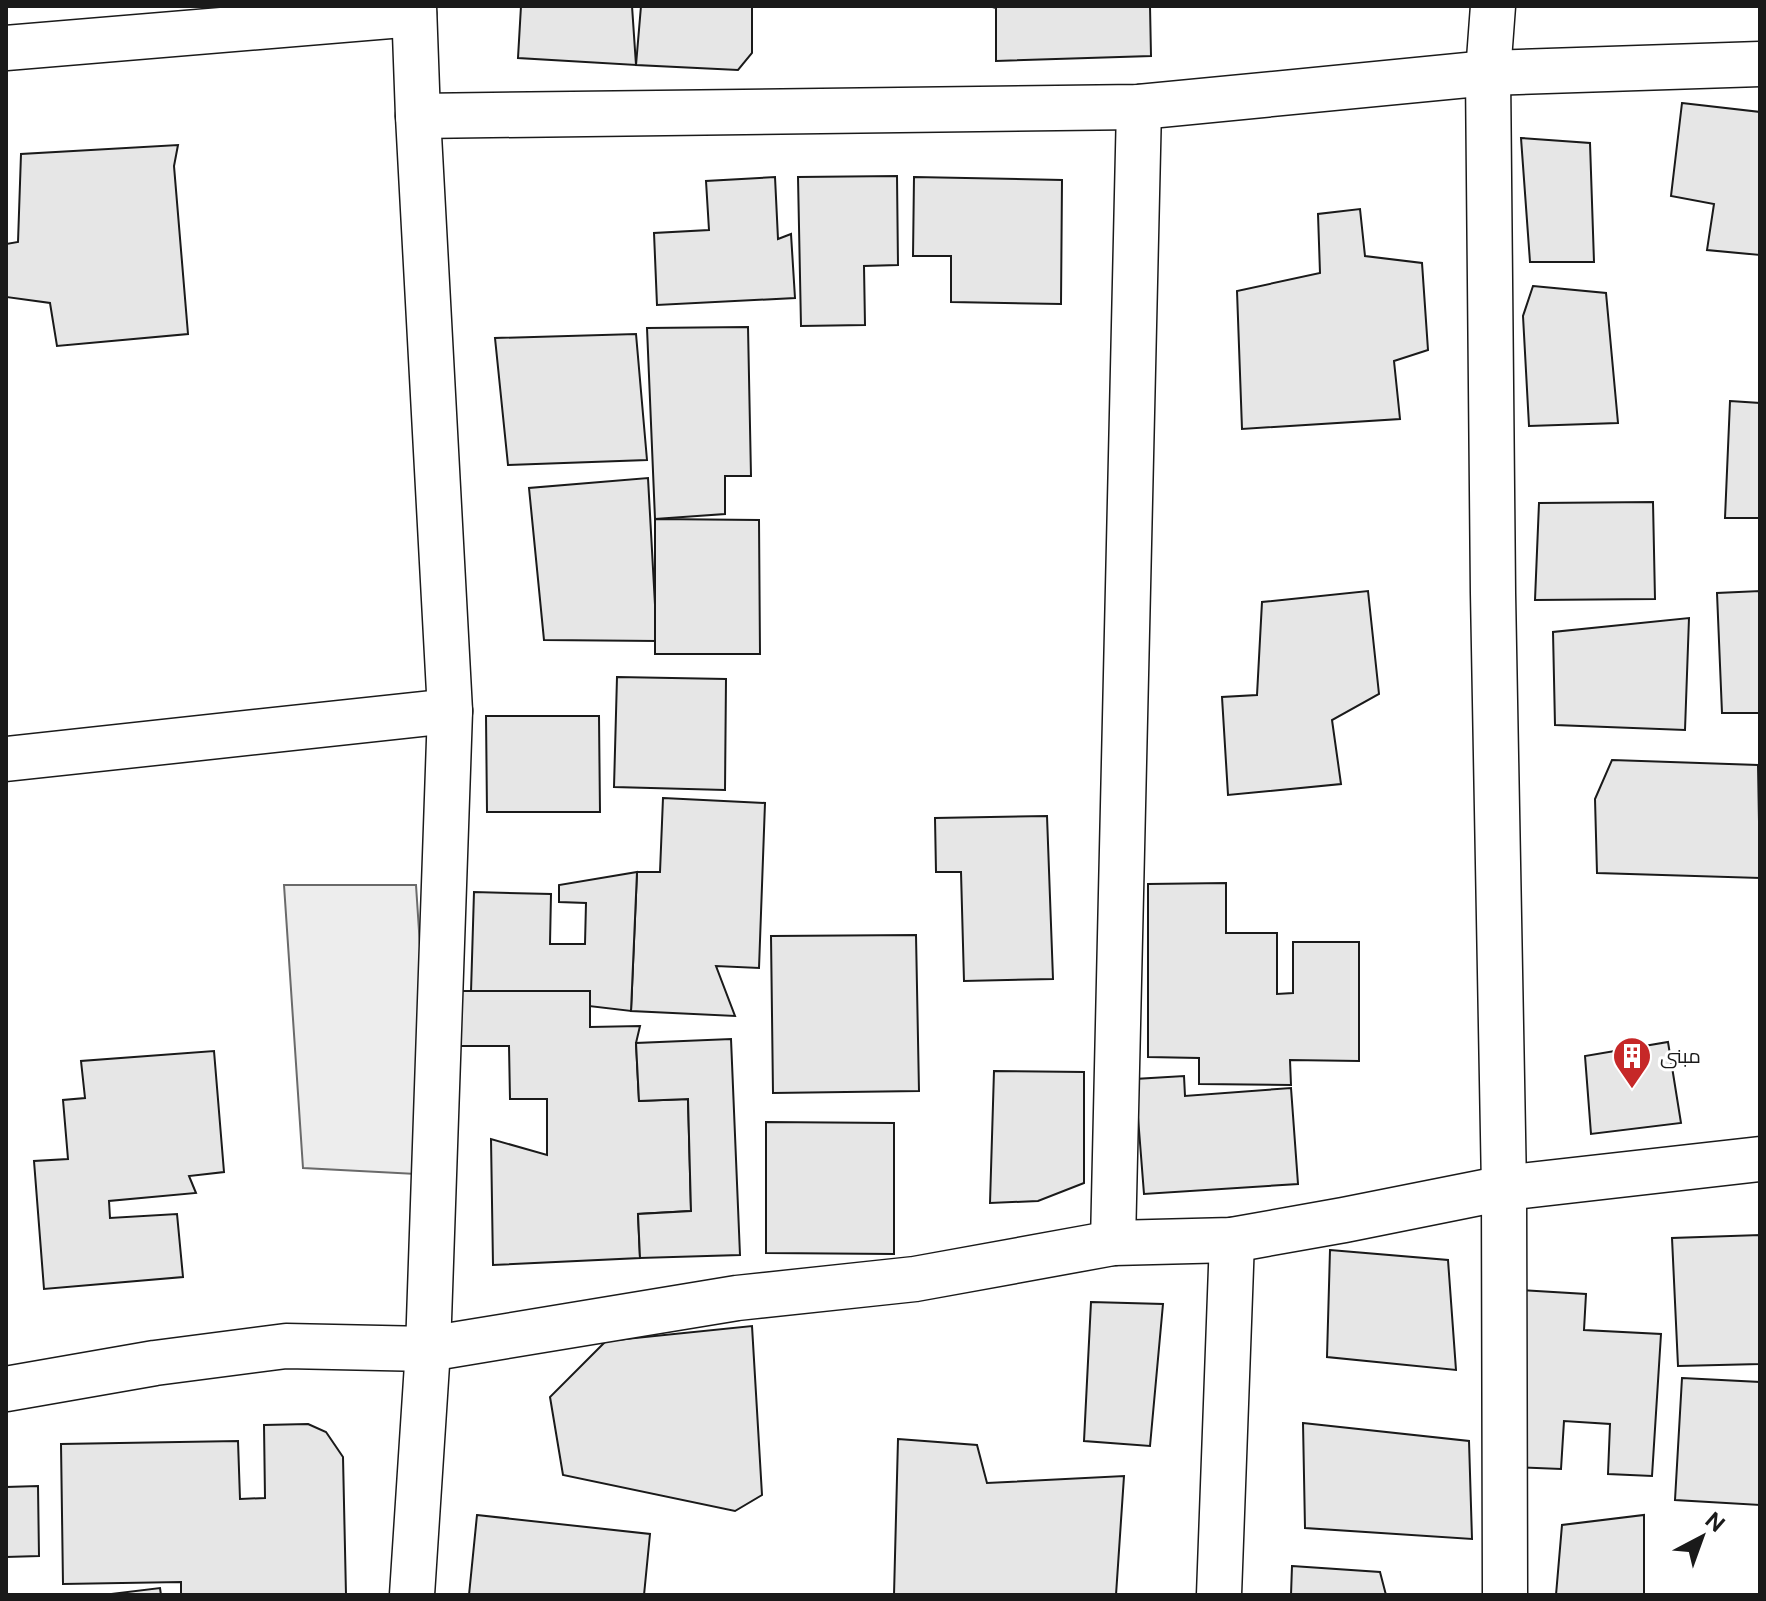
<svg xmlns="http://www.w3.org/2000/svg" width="1766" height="1601" viewBox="0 0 1766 1601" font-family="'Public Sans',Cairo,sans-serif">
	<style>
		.parking { fill: #ededed; stroke: #6a6a6a; stroke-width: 2 }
		.building { fill: #e6e6e6; stroke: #1a1a1a; stroke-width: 2 }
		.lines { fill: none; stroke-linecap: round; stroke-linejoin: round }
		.minor-casing { stroke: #1a1a1a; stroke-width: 47 }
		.minor { stroke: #fff; stroke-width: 44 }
		.labels { text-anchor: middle; stroke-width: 6; stroke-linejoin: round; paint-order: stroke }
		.poi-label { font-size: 20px; fill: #1a1a1a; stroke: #fff; text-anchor: start }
	</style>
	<rect width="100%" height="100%" fill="#fff"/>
	<path class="parking" d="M 284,885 L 416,885 L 435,1175 L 303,1168 Z"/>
	<g class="building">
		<path d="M 521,6 L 632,6 L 636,65 L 518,58 Z"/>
		<path d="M 641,6 L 752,6 L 752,53 L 738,70 L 636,65 Z"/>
		<path d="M 989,6 L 1150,6 L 1151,56 L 996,61 L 996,8 Z"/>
		<path d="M 1682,103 L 1760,112 L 1760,255 L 1707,250 L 1714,204 L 1671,196 Z"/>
		<path d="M 1521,138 L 1590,143 L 1594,262 L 1530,262 Z"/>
		<path d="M 178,145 L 174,166 L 188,334 L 57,346 L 50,303 L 6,297 L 6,244 L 18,242 L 21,154 Z"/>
		<path d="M 897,176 L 898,265 L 864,266 L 865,325 L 801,326 L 798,177 Z"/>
		<path d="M 775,177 L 778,239 L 791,234 L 795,298 L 657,305 L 654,233 L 709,230 L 706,181 Z"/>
		<path d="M 914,177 L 1062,180 L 1061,304 L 951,302 L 951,256 L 913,256 Z"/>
		<path d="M 1360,209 L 1365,256 L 1422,263 L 1428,350 L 1394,361 L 1400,419 L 1242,429 L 1237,291 L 1320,273 L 1318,214 Z"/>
		<path d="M 1533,286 L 1606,293 L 1618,423 L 1529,426 L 1523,316 Z"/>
		<path d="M 748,327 L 751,476 L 725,476 L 725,514 L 655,519 L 647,328 Z"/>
		<path d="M 636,334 L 647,460 L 508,465 L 495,338 Z"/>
		<path d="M 1730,401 L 1760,403 L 1760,518 L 1725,518 Z"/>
		<path d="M 648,478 L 657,641 L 544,640 L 529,488 Z"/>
		<path d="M 1653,502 L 1655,599 L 1535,600 L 1539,503 Z"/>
		<path d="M 655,519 L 759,520 L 760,654 L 655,654 Z"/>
		<path d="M 1368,591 L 1379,694 L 1332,720 L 1341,784 L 1228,795 L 1222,697 L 1257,695 L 1262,602 Z"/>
		<path d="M 1760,591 L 1760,713 L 1722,713 L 1717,593 Z"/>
		<path d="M 1689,618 L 1685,730 L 1555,725 L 1553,632 Z"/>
		<path d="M 617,677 L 726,679 L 725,790 L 614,787 Z"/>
		<path d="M 486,716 L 599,716 L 600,812 L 487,812 Z"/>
		<path d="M 1612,760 L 1758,765 L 1760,878 L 1597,873 L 1595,799 Z"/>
		<path d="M 663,798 L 765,803 L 759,968 L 716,966 L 735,1016 L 631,1011 L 637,872 L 660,872 Z"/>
		<path d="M 1047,816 L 1053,979 L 964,981 L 961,872 L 936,872 L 935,818 Z"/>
		<path d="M 637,872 L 631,1011 L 471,992 L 474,892 L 551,894 L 550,944 L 585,944 L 586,903 L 559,902 L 559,885 Z"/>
		<path d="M 1226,883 L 1226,933 L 1277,933 L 1277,994 L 1293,993 L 1293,942 L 1359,942 L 1359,1061 L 1290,1060 L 1291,1085 L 1199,1084 L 1199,1058 L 1148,1057 L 1148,884 Z"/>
		<path d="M 916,935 L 919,1091 L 773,1093 L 771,936 Z"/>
		<path d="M 453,991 L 590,991 L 590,1027 L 640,1026 L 636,1043 L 639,1101 L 688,1099 L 691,1211 L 638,1214 L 640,1258 L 493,1265 L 491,1139 L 547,1155 L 547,1099 L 510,1099 L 509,1046 L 454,1046 Z"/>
		<path d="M 731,1039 L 740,1255 L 640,1258 L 638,1214 L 691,1211 L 688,1099 L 639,1101 L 636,1043 Z"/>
		<path d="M 1668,1042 L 1681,1123 L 1591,1134 L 1585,1056 Z"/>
		<path d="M 214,1051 L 224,1172 L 189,1176 L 196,1193 L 109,1201 L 110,1218 L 177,1214 L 183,1277 L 44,1289 L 34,1161 L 68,1159 L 63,1100 L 85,1098 L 81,1061 Z"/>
		<path d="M 994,1071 L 1084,1072 L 1084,1183 L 1038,1201 L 990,1203 Z"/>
		<path d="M 1184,1076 L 1185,1096 L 1291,1088 L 1298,1184 L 1144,1194 L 1135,1079 Z"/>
		<path d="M 766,1122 L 894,1123 L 894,1254 L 766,1253 Z"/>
		<path d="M 1760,1235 L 1760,1364 L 1678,1366 L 1672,1238 Z"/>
		<path d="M 1330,1250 L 1448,1260 L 1456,1370 L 1327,1357 Z"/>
		<path d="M 1521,1290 L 1586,1294 L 1584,1330 L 1661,1334 L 1652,1476 L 1608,1474 L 1610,1424 L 1564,1421 L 1561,1469 L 1512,1467 Z"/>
		<path d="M 1091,1302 L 1163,1304 L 1150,1446 L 1084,1441 Z"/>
		<path d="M 752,1326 L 762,1495 L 735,1511 L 563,1475 L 550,1397 L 606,1341 Z"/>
		<path d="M 1682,1378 L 1760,1382 L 1760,1505 L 1675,1500 Z"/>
		<path d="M 1303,1423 L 1469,1441 L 1472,1539 L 1305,1528 Z"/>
		<path d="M 308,1424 L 326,1432 L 343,1457 L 346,1595 L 181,1595 L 181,1582 L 63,1584 L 61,1444 L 238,1441 L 240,1499 L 265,1498 L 264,1425 Z"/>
		<path d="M 898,1439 L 977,1445 L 987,1483 L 1124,1476 L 1116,1595 L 894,1595 Z"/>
		<path d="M 38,1486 L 39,1556 L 6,1557 L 6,1487 Z"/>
		<path d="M 477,1515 L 650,1534 L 644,1595 L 469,1595 Z"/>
		<path d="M 1644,1515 L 1644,1595 L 1556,1595 L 1562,1525 Z"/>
		<path d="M 1292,1566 L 1380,1572 L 1386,1595 L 1291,1595 Z"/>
		<path d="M 160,1588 L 161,1595 L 103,1595 Z"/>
	</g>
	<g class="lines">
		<g class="minor-casing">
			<g id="minor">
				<path d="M 1493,6 L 1488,73 L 1493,593 L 1504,1188 L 1505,1595"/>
				<path d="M 6,48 L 414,14"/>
				<path d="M 418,116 L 1139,107 L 1488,73 L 1760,64"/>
				<path d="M 6,759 L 450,711"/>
				<path d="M 1113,1243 L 1139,107"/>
				<path d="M 6,1389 L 155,1363 L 286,1346 L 428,1349 L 737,1298 L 915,1279 L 1113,1243 L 1232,1240 L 1344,1220 L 1504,1188 L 1760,1159"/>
				<path d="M 412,1595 L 428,1349 L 450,711 L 418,116 L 414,6"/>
				<path d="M 1219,1595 L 1232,1240"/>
			</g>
		</g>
		<use href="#minor" class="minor"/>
	</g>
	<defs>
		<g id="building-pin" transform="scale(2)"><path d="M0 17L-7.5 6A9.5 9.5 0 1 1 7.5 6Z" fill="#c62828" stroke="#fff"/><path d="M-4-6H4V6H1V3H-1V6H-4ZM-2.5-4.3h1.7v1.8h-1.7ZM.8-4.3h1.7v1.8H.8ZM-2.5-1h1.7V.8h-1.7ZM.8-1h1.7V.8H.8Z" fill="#fff"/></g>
	</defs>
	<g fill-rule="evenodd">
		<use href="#building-pin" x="1632" y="1056"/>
	</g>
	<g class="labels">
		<g class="poi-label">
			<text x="1660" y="1063">مبنى</text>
		</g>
	</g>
	<rect width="1766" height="1601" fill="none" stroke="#1a1a1a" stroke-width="16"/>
	<g transform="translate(1702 1537) rotate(41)" stroke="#ffffff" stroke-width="6" paint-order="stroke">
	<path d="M0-6L14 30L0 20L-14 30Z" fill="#1a1a1a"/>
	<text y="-12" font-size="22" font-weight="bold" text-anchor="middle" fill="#1a1a1a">N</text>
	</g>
</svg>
